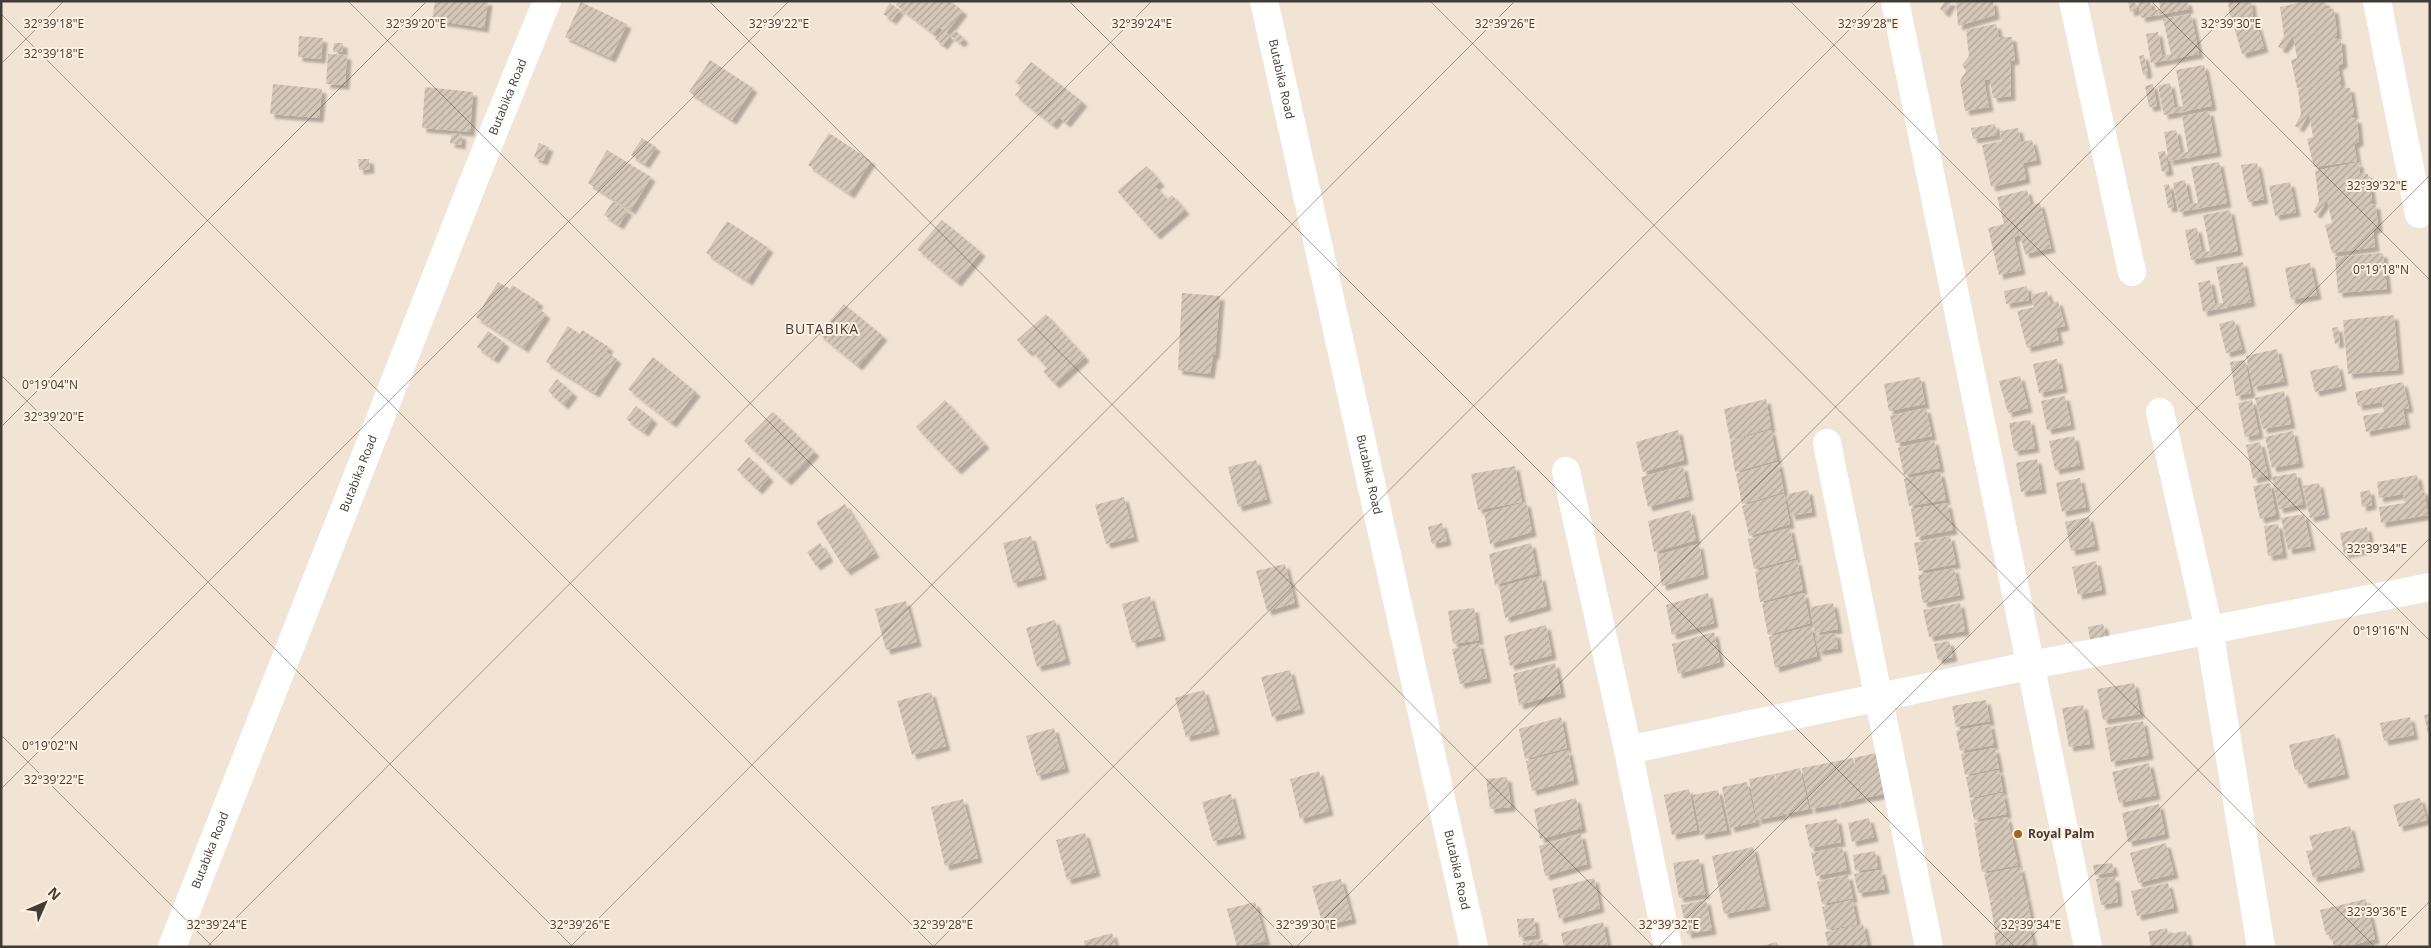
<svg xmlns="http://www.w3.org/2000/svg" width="2431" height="948" viewBox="0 0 2431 948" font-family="'Open Sans',sans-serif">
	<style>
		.building { fill: url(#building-hatch); filter: url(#shadow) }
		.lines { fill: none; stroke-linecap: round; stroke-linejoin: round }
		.street { stroke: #fff; stroke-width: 28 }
		.ticks { fill: none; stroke: #413c36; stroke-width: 1; stroke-opacity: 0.45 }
		.poi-dot { fill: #9c681e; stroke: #fef1e2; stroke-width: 2 }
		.labels { text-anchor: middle; stroke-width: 4; stroke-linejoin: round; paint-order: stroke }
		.street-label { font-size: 12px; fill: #413c36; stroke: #fef1e2 }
		.poi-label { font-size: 12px; font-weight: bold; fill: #413c36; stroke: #fef1e2; text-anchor: start }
		.neighbourhood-label { font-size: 14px; letter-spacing: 1px; fill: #413c36; stroke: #fef1e2 }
		.ticks-label { font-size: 12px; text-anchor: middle; fill: #413c36; stroke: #fef1e2; stroke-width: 4; stroke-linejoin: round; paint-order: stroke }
	</style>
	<defs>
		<pattern id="building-hatch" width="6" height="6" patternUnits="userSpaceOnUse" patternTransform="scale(1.25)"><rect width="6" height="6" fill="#d5c8ba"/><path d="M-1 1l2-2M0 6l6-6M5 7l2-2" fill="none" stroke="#aea498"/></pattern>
		<filter id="shadow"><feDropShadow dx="4.5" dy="4.5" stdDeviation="1" flood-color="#0004"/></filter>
	</defs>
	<rect width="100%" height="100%" fill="#f1e4d5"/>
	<g class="building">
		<path d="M 435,1 L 488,1 L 484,28 L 432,20 Z"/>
		<path d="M 899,1 L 950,1 L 963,11 L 946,33 L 950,36 L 943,45 L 935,39 L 943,30 L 939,27 L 934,34 L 896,5 Z"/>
		<path d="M 1945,1 L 1952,1 L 1945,13 L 1940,9 Z"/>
		<path d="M 1956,1 L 1993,1 L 1995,15 L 1958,26 Z"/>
		<path d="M 2128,1 L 2135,1 L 2137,10 L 2130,12 Z"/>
		<path d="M 2138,1 L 2150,1 L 2152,11 L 2160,9 L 2159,1 L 2187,1 L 2189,9 L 2141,18 Z"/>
		<path d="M 2228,1 L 2251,1 L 2253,16 L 2230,19 Z"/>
		<path d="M 2306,1 L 2325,1 L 2326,8 L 2334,9 L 2337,35 L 2334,38 L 2341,40 L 2343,63 L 2338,66 L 2341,82 L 2338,82 L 2342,87 L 2350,88 L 2354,114 L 2350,117 L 2357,119 L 2359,141 L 2354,144 L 2357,161 L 2314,167 L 2307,139 L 2313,137 L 2309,114 L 2299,128 L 2295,126 L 2301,114 L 2298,89 L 2336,83 L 2297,88 L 2291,60 L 2297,58 L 2293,36 L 2283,49 L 2278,47 L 2284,36 L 2280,7 Z"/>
		<path d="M 581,2 L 627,24 L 611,58 L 565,37 Z"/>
		<path d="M 890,3 L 900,10 L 892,20 L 883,14 Z"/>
		<path d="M 2191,14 L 2199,54 L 2151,63 L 2146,34 L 2158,32 L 2162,56 L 2171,54 L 2163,19 Z"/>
		<path d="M 2256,21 L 2264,48 L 2242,54 L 2234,27 Z"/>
		<path d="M 1996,24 L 1999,37 L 2012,37 L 2015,60 L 2010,61 L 2011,96 L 1993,98 L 1990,80 L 1984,80 L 1989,107 L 1965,111 L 1960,81 L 1966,71 L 1962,65 L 1969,56 L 1966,30 Z"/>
		<path d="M 955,30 L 964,39 L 960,43 L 950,35 Z"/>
		<path d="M 299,36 L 323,38 L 321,59 L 298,57 Z"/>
		<path d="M 334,43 L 343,43 L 343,52 L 333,52 Z"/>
		<path d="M 328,54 L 347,55 L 345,85 L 326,84 Z"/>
		<path d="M 2144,55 L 2148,73 L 2143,75 L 2139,56 Z"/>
		<path d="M 710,60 L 753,88 L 732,120 L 689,92 Z"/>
		<path d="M 1031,62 L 1083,102 L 1066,123 L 1059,117 L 1053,125 L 1015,95 L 1022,87 L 1015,82 Z"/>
		<path d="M 2204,65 L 2212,106 L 2164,115 L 2158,86 L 2170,83 L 2175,108 L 2183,106 L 2176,70 Z"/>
		<path d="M 273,84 L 322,89 L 319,118 L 270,114 Z"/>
		<path d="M 2153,84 L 2157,106 L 2149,107 L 2145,86 Z"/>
		<path d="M 425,87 L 473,92 L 470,132 L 422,128 Z"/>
		<path d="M 2209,111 L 2217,152 L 2169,161 L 2164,132 L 2176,130 L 2181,153 L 2188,152 L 2182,116 Z"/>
		<path d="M 1995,124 L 1997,135 L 1973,139 L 1971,128 Z"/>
		<path d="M 2018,128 L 2021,142 L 2032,140 L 2037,160 L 2023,163 L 2026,179 L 1991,187 L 1982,145 L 2002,141 L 2000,131 Z"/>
		<path d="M 452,133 L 462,135 L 461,145 L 450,143 Z"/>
		<path d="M 829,133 L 871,161 L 850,194 L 808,165 Z"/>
		<path d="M 642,138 L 656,147 L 645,164 L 631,155 Z"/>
		<path d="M 539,143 L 549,147 L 543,161 L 534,157 Z"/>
		<path d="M 607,150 L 651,177 L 631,210 L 588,183 Z"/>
		<path d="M 2165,151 L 2169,171 L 2162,172 L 2158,152 Z"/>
		<path d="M 358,159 L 369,159 L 370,169 L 359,170 Z"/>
		<path d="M 2219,162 L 2227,203 L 2179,212 L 2173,183 L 2185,180 L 2190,204 L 2198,203 L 2191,167 Z"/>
		<path d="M 2359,162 L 2360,173 L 2368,174 L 2372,200 L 2369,203 L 2376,205 L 2378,227 L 2373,230 L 2375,247 L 2332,253 L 2325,225 L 2332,223 L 2327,200 L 2317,214 L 2313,212 L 2319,201 L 2315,171 Z"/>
		<path d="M 2257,163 L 2264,199 L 2248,202 L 2241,165 Z"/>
		<path d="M 1147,166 L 1160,182 L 1155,186 L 1167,199 L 1172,195 L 1185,210 L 1156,235 L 1117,191 Z"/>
		<path d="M 2290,182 L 2296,212 L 2275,216 L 2269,186 Z"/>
		<path d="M 2169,184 L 2174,207 L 2168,208 L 2164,185 Z"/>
		<path d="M 2027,190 L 2031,205 L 2040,203 L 2051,248 L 2025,254 L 2020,235 L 2014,237 L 2021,270 L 1999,275 L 1988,228 L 2004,224 L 1997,197 Z"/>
		<path d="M 613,201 L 628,211 L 619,225 L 604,215 Z"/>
		<path d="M 2230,210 L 2238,251 L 2191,260 L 2185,230 L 2197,228 L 2202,252 L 2210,251 L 2203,215 Z"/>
		<path d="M 942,220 L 981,252 L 957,282 L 917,249 Z"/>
		<path d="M 727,221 L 769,248 L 748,281 L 706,253 Z"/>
		<path d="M 2383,253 L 2387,289 L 2338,293 L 2335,257 Z"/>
		<path d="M 2243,262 L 2251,302 L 2203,312 L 2198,283 L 2210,280 L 2215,304 L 2223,303 L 2216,267 Z"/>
		<path d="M 2310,263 L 2317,295 L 2291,300 L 2285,268 Z"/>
		<path d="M 498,282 L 510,289 L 512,285 L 539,302 L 536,307 L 546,314 L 524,348 L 476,317 Z"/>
		<path d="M 2027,286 L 2029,300 L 2006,304 L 2004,291 Z"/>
		<path d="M 2047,291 L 2050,303 L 2058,301 L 2065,326 L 2056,328 L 2059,340 L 2027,348 L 2017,311 L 2034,307 L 2031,295 Z"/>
		<path d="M 1182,293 L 1220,296 L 1215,355 L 1213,355 L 1210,374 L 1178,370 Z"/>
		<path d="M 844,304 L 883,336 L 858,366 L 819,334 Z"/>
		<path d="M 1046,314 L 1085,357 L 1055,384 L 1043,371 L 1047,368 L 1031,350 L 1028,352 L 1017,340 Z"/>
		<path d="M 2394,315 L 2399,370 L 2348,374 L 2343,320 Z"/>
		<path d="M 2234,320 L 2242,349 L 2226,353 L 2219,324 Z"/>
		<path d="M 568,326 L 580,334 L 582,330 L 609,347 L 606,352 L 617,359 L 595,393 L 546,362 Z"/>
		<path d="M 2338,327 L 2340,343 L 2335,344 L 2332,328 Z"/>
		<path d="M 488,331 L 505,343 L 494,359 L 477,347 Z"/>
		<path d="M 2277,349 L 2284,381 L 2253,387 L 2246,356 Z"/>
		<path d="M 653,357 L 696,392 L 672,423 L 628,389 Z"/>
		<path d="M 2057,359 L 2063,388 L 2039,393 L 2033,364 Z"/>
		<path d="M 2245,360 L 2251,393 L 2236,396 L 2230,362 Z"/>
		<path d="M 2338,365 L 2342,386 L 2315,392 L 2310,371 Z"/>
		<path d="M 2020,376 L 2028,408 L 2008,413 L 1999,381 Z"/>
		<path d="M 1920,377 L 1925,404 L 1889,411 L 1884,384 Z"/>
		<path d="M 557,379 L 573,393 L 564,405 L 548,391 Z"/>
		<path d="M 2403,382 L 2409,408 L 2403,409 L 2406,424 L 2366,432 L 2363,416 L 2384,412 L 2382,402 L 2358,406 L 2355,392 Z"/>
		<path d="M 2284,391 L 2291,424 L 2263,429 L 2255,398 Z"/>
		<path d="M 2065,396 L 2071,425 L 2047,430 L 2041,401 Z"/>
		<path d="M 1766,399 L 1771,428 L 1730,440 L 1724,409 Z"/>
		<path d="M 945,400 L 985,444 L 957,470 L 916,427 Z"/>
		<path d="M 2252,400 L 2259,434 L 2245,437 L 2238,403 Z"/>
		<path d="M 636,406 L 653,419 L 644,432 L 626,419 Z"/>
		<path d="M 1926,408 L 1932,436 L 1896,443 L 1890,416 Z"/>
		<path d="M 773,412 L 815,452 L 787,481 L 744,441 Z"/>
		<path d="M 2030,420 L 2035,448 L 2014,451 L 2009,423 Z"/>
		<path d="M 1678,430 L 1684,460 L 1643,472 L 1636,442 Z"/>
		<path d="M 1771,430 L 1777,460 L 1735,472 L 1730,441 Z"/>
		<path d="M 2293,431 L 2299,463 L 2272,468 L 2265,437 Z"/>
		<path d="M 2074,436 L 2080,465 L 2055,470 L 2049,441 Z"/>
		<path d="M 1934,440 L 1940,468 L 1904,475 L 1898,448 Z"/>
		<path d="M 2260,442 L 2268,475 L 2253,479 L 2246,445 Z"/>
		<path d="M 749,457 L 769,477 L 758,490 L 737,470 Z"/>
		<path d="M 2037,459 L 2042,489 L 2021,492 L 2016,463 Z"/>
		<path d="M 1256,460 L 1267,499 L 1238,507 L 1228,467 Z"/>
		<path d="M 1778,462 L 1784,492 L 1742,504 L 1736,474 Z"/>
		<path d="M 1515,466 L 1522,502 L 1478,510 L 1471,474 Z"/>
		<path d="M 1683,466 L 1689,496 L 1648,507 L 1641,477 Z"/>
		<path d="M 1940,472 L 1946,500 L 1909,506 L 1904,479 Z"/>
		<path d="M 2296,473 L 2303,504 L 2279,509 L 2272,477 Z"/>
		<path d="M 2417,475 L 2420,491 L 2424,490 L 2428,515 L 2381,523 L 2379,507 L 2405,503 L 2403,494 L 2379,498 L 2377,482 Z"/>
		<path d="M 2080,478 L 2086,507 L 2062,512 L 2056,483 Z"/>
		<path d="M 2270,483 L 2276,515 L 2260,519 L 2253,486 Z"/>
		<path d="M 2319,483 L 2325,514 L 2310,518 L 2303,486 Z"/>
		<path d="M 1808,490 L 1812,512 L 1791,516 L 1787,494 Z"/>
		<path d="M 2370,490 L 2372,505 L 2362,507 L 2360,492 Z"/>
		<path d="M 1784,494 L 1790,524 L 1749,536 L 1742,506 Z"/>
		<path d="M 1124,497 L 1134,537 L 1106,544 L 1095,505 Z"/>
		<path d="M 1526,502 L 1532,532 L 1490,544 L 1484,513 Z"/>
		<path d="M 1947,503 L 1953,530 L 1916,537 L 1911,509 Z"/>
		<path d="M 845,504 L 875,553 L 846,571 L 816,522 Z"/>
		<path d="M 1690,510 L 1696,540 L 1654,552 L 1648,521 Z"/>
		<path d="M 2304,514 L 2311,546 L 2288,550 L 2281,518 Z"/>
		<path d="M 2089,517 L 2095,546 L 2071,551 L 2065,522 Z"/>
		<path d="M 1442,523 L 1447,541 L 1432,544 L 1428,527 Z"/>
		<path d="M 2278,524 L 2283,554 L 2268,556 L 2264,526 Z"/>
		<path d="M 2367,527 L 2371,548 L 2344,554 L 2340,533 Z"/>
		<path d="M 1790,528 L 1796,558 L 1754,569 L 1748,539 Z"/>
		<path d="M 1031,536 L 1042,575 L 1013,583 L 1003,543 Z"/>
		<path d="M 1950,536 L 1956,564 L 1919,571 L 1914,543 Z"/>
		<path d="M 820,543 L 829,557 L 816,566 L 807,552 Z"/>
		<path d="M 1531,543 L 1537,573 L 1495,585 L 1489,554 Z"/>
		<path d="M 1699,544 L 1704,574 L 1662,586 L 1657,555 Z"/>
		<path d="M 1797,560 L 1803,590 L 1760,602 L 1755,572 Z"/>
		<path d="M 2096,561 L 2102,590 L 2078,595 L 2072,567 Z"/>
		<path d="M 1285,564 L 1295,603 L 1267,611 L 1256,571 Z"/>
		<path d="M 1954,568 L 1960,595 L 1923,603 L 1918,575 Z"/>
		<path d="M 1541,576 L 1547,606 L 1505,618 L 1499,587 Z"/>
		<path d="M 1708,593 L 1714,623 L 1672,635 L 1666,605 Z"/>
		<path d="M 1804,593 L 1810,623 L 1768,635 L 1762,604 Z"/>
		<path d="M 1150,596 L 1161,636 L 1132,643 L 1122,604 Z"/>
		<path d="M 906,601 L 917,642 L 886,650 L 875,609 Z"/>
		<path d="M 1833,603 L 1838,629 L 1815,633 L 1810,607 Z"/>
		<path d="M 1960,603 L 1965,631 L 1929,637 L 1923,610 Z"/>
		<path d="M 1474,608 L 1479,640 L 1453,644 L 1448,611 Z"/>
		<path d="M 1055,620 L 1066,660 L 1037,667 L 1026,628 Z"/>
		<path d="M 2103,624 L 2106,637 L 2090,640 L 2088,627 Z"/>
		<path d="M 1546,625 L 1552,655 L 1510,666 L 1504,636 Z"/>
		<path d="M 1811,626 L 1817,656 L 1775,668 L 1769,637 Z"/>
		<path d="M 1714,632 L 1720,662 L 1678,674 L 1672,644 Z"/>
		<path d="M 1836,633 L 1838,648 L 1818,651 L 1815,636 Z"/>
		<path d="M 1949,641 L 1953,657 L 1938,660 L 1934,644 Z"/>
		<path d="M 1479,643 L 1487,678 L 1460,684 L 1452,649 Z"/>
		<path d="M 1555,663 L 1561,693 L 1519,705 L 1513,674 Z"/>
		<path d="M 1290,670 L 1300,709 L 1272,717 L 1261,677 Z"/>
		<path d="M 2134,683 L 2140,714 L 2103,720 L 2097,689 Z"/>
		<path d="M 1204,690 L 1215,730 L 1186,737 L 1175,698 Z"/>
		<path d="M 931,692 L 946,746 L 912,755 L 897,701 Z"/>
		<path d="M 1986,700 L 1990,721 L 1956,727 L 1952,706 Z"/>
		<path d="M 2083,705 L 2090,744 L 2069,747 L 2062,708 Z"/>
		<path d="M 2430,714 L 2430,738 L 2429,738 L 2424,715 Z"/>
		<path d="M 1561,717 L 1567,748 L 1525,759 L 1519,729 Z"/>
		<path d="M 2410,717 L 2414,735 L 2384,741 L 2380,723 Z"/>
		<path d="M 2143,721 L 2149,755 L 2111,762 L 2105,728 Z"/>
		<path d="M 1990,724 L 1994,745 L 1960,751 L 1956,731 Z"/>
		<path d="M 1054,728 L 1065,768 L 1037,776 L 1026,736 Z"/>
		<path d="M 2335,734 L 2345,774 L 2304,784 L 2300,769 L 2295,770 L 2289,745 Z"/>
		<path d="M 1995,748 L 1999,768 L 1965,775 L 1961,754 Z"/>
		<path d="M 1568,750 L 1574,780 L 1532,791 L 1526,761 Z"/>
		<path d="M 1880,752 L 1889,793 L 1863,798 L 1854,758 Z"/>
		<path d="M 1853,758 L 1862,798 L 1837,804 L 1831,781 L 1836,804 L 1811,809 L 1802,768 Z"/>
		<path d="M 2149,763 L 2156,795 L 2119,803 L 2112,772 Z"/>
		<path d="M 1800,768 L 1809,809 L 1784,814 L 1775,774 Z"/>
		<path d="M 1999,770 L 2003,791 L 1970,798 L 1966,777 Z"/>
		<path d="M 1319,771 L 1329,811 L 1300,819 L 1290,779 Z"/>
		<path d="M 1774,774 L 1783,815 L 1757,820 L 1749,779 Z"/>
		<path d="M 1507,777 L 1511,807 L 1490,809 L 1486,779 Z"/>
		<path d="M 1747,782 L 1756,822 L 1730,828 L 1722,787 Z"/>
		<path d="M 1689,789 L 1697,830 L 1672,835 L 1664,795 Z"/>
		<path d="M 1718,790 L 1727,830 L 1701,835 L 1693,795 Z"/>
		<path d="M 2003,793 L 2007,814 L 1974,820 L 1970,800 Z"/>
		<path d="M 1231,794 L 1241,834 L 1213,841 L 1202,802 Z"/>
		<path d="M 1576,798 L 1582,828 L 1540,839 L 1534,809 Z"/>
		<path d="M 2420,798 L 2427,820 L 2399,827 L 2393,805 Z"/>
		<path d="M 963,799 L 978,858 L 945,866 L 931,807 Z"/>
		<path d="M 2159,804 L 2165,834 L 2128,842 L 2122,813 Z"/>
		<path d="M 2007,817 L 2018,865 L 1982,872 L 1974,823 Z"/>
		<path d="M 1869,818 L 1874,837 L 1852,842 L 1848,823 Z"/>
		<path d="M 1837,819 L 1841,842 L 1810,848 L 1805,825 Z"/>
		<path d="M 2350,826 L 2360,867 L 2313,878 L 2306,851 L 2313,850 L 2309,836 Z"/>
		<path d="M 1085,833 L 1096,872 L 1067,880 L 1056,840 Z"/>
		<path d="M 1581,834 L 1587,864 L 1545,876 L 1539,846 Z"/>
		<path d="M 2166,843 L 2174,874 L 2138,883 L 2130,853 Z"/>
		<path d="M 1753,847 L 1766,906 L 1724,914 L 1712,856 Z"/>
		<path d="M 1842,847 L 1847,870 L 1816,876 L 1811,853 Z"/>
		<path d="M 1875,851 L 1878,868 L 1855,871 L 1853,855 Z"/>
		<path d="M 1699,859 L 1705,894 L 1679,898 L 1673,863 Z"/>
		<path d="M 2112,863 L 2114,872 L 2095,875 L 2093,865 Z"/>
		<path d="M 2020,867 L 2026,894 L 1990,901 L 1984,874 Z"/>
		<path d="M 1881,870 L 1885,889 L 1858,893 L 1854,874 Z"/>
		<path d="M 1848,875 L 1853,898 L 1822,904 L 1817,882 Z"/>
		<path d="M 2115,877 L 2118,902 L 2101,905 L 2096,879 Z"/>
		<path d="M 1594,878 L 1600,908 L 1559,919 L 1552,889 Z"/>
		<path d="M 1341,879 L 1352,919 L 1323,926 L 1312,886 Z"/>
		<path d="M 2168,883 L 2174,908 L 2137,916 L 2131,891 Z"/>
		<path d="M 2026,895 L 2032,923 L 1995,930 L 1990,902 Z"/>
		<path d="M 2366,899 L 2375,939 L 2345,947 L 2334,947 L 2331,934 L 2326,935 L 2320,910 Z"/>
		<path d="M 1706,900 L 1712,930 L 1687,934 L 1681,905 Z"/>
		<path d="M 1852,900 L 1857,924 L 1827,930 L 1822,907 Z"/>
		<path d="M 1255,902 L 1266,941 L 1237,947 L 1227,909 Z"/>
		<path d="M 1534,918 L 1536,935 L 1519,937 L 1517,919 Z"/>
		<path d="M 1603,922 L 1608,947 L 1564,947 L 1561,933 Z"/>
		<path d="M 1863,924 L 1868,947 L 1828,947 L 1825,932 Z"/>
		<path d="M 2029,926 L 2034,947 L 1996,947 L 1994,933 Z"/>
		<path d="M 2167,928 L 2168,934 L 2186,931 L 2189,947 L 2151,947 L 2148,932 Z"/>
		<path d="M 1112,933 L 1116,947 L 1085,947 L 1084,941 Z"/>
		<path d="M 1543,940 L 1544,947 L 1523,947 L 1523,943 Z"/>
		<path d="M 1777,942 L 1778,947 L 1761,947 L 1761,946 Z"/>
	</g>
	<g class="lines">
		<g class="street">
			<path id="s1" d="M 1264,1 L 1474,947"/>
			<path d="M 1895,1 L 2088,947"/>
			<path d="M 2073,1 L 2132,272"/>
			<path d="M 2377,1 L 2419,214"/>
			<path d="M 2160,412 L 2209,630 L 2261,947"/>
			<path d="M 1827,443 L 1929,947"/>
			<path d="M 1566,471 L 1628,750"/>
			<path id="s2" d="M 172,947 L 476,175 L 547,1"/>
			<path d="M 1668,947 L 1628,750 L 2032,665 L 2430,587"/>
		</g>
	</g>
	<path class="ticks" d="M 348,1 L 1294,947M 709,1 L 1654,947M 1069,1 L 2015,947M 1430,1 L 2375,947M 1790,1 L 2430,641M 2151,1 L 2430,280M 1,14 L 934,947M 1,64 L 64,1M 1,375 L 573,947M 1,427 L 427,1M 1,735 L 213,947M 1,789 L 789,1M 207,947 L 1152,1M 570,947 L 1515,1M 933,947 L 1878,1M 1296,947 L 2241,1M 1658,947 L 2430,175M 2021,947 L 2430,538M 2384,947 L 2430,901"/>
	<circle class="poi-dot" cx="2018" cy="834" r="5"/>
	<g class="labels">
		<g class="street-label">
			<text dy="4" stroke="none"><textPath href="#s1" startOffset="80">Butabika Road</textPath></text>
			<text dy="4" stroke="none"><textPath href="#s2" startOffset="914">Butabika Road</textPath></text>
			<text dy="4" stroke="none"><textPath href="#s2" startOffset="509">Butabika Road</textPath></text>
			<text dy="4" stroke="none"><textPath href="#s1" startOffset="485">Butabika Road</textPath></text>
			<text dy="4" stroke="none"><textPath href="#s2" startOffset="104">Butabika Road</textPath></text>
			<text dy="4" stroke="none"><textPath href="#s1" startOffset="890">Butabika Road</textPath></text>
		</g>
		<g class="poi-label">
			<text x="2028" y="838">Royal Palm</text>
		</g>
		<g class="neighbourhood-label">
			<text x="822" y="334">BUTABIKA</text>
		</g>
	</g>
	<g class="ticks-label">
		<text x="54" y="28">32°39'18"E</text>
		<text x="416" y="28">32°39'20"E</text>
		<text x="779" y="28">32°39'22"E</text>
		<text x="1142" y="28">32°39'24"E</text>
		<text x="1505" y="28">32°39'26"E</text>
		<text x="1868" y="28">32°39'28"E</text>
		<text x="2231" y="28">32°39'30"E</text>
		<text x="54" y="58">32°39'18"E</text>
		<text x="2377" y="190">32°39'32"E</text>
		<text x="2381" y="274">0°19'18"N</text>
		<text x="50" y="389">0°19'04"N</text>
		<text x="54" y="421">32°39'20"E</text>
		<text x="2377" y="553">32°39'34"E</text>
		<text x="2381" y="635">0°19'16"N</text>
		<text x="50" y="750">0°19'02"N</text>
		<text x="54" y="784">32°39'22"E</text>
		<text x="2377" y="916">32°39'36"E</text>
		<text x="1669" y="929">32°39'32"E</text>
		<text x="217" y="929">32°39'24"E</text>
		<text x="580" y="929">32°39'26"E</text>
		<text x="943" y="929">32°39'28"E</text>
		<text x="1306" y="929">32°39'30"E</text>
		<text x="2031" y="929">32°39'34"E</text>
	</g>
	<rect width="2431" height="948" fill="none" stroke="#413c36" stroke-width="5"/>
	<g transform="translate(45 903) rotate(45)" stroke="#fef1e2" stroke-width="4" paint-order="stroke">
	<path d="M0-4L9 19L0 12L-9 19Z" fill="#413c36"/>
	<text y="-8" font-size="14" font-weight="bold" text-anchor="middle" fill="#413c36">N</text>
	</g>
</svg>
